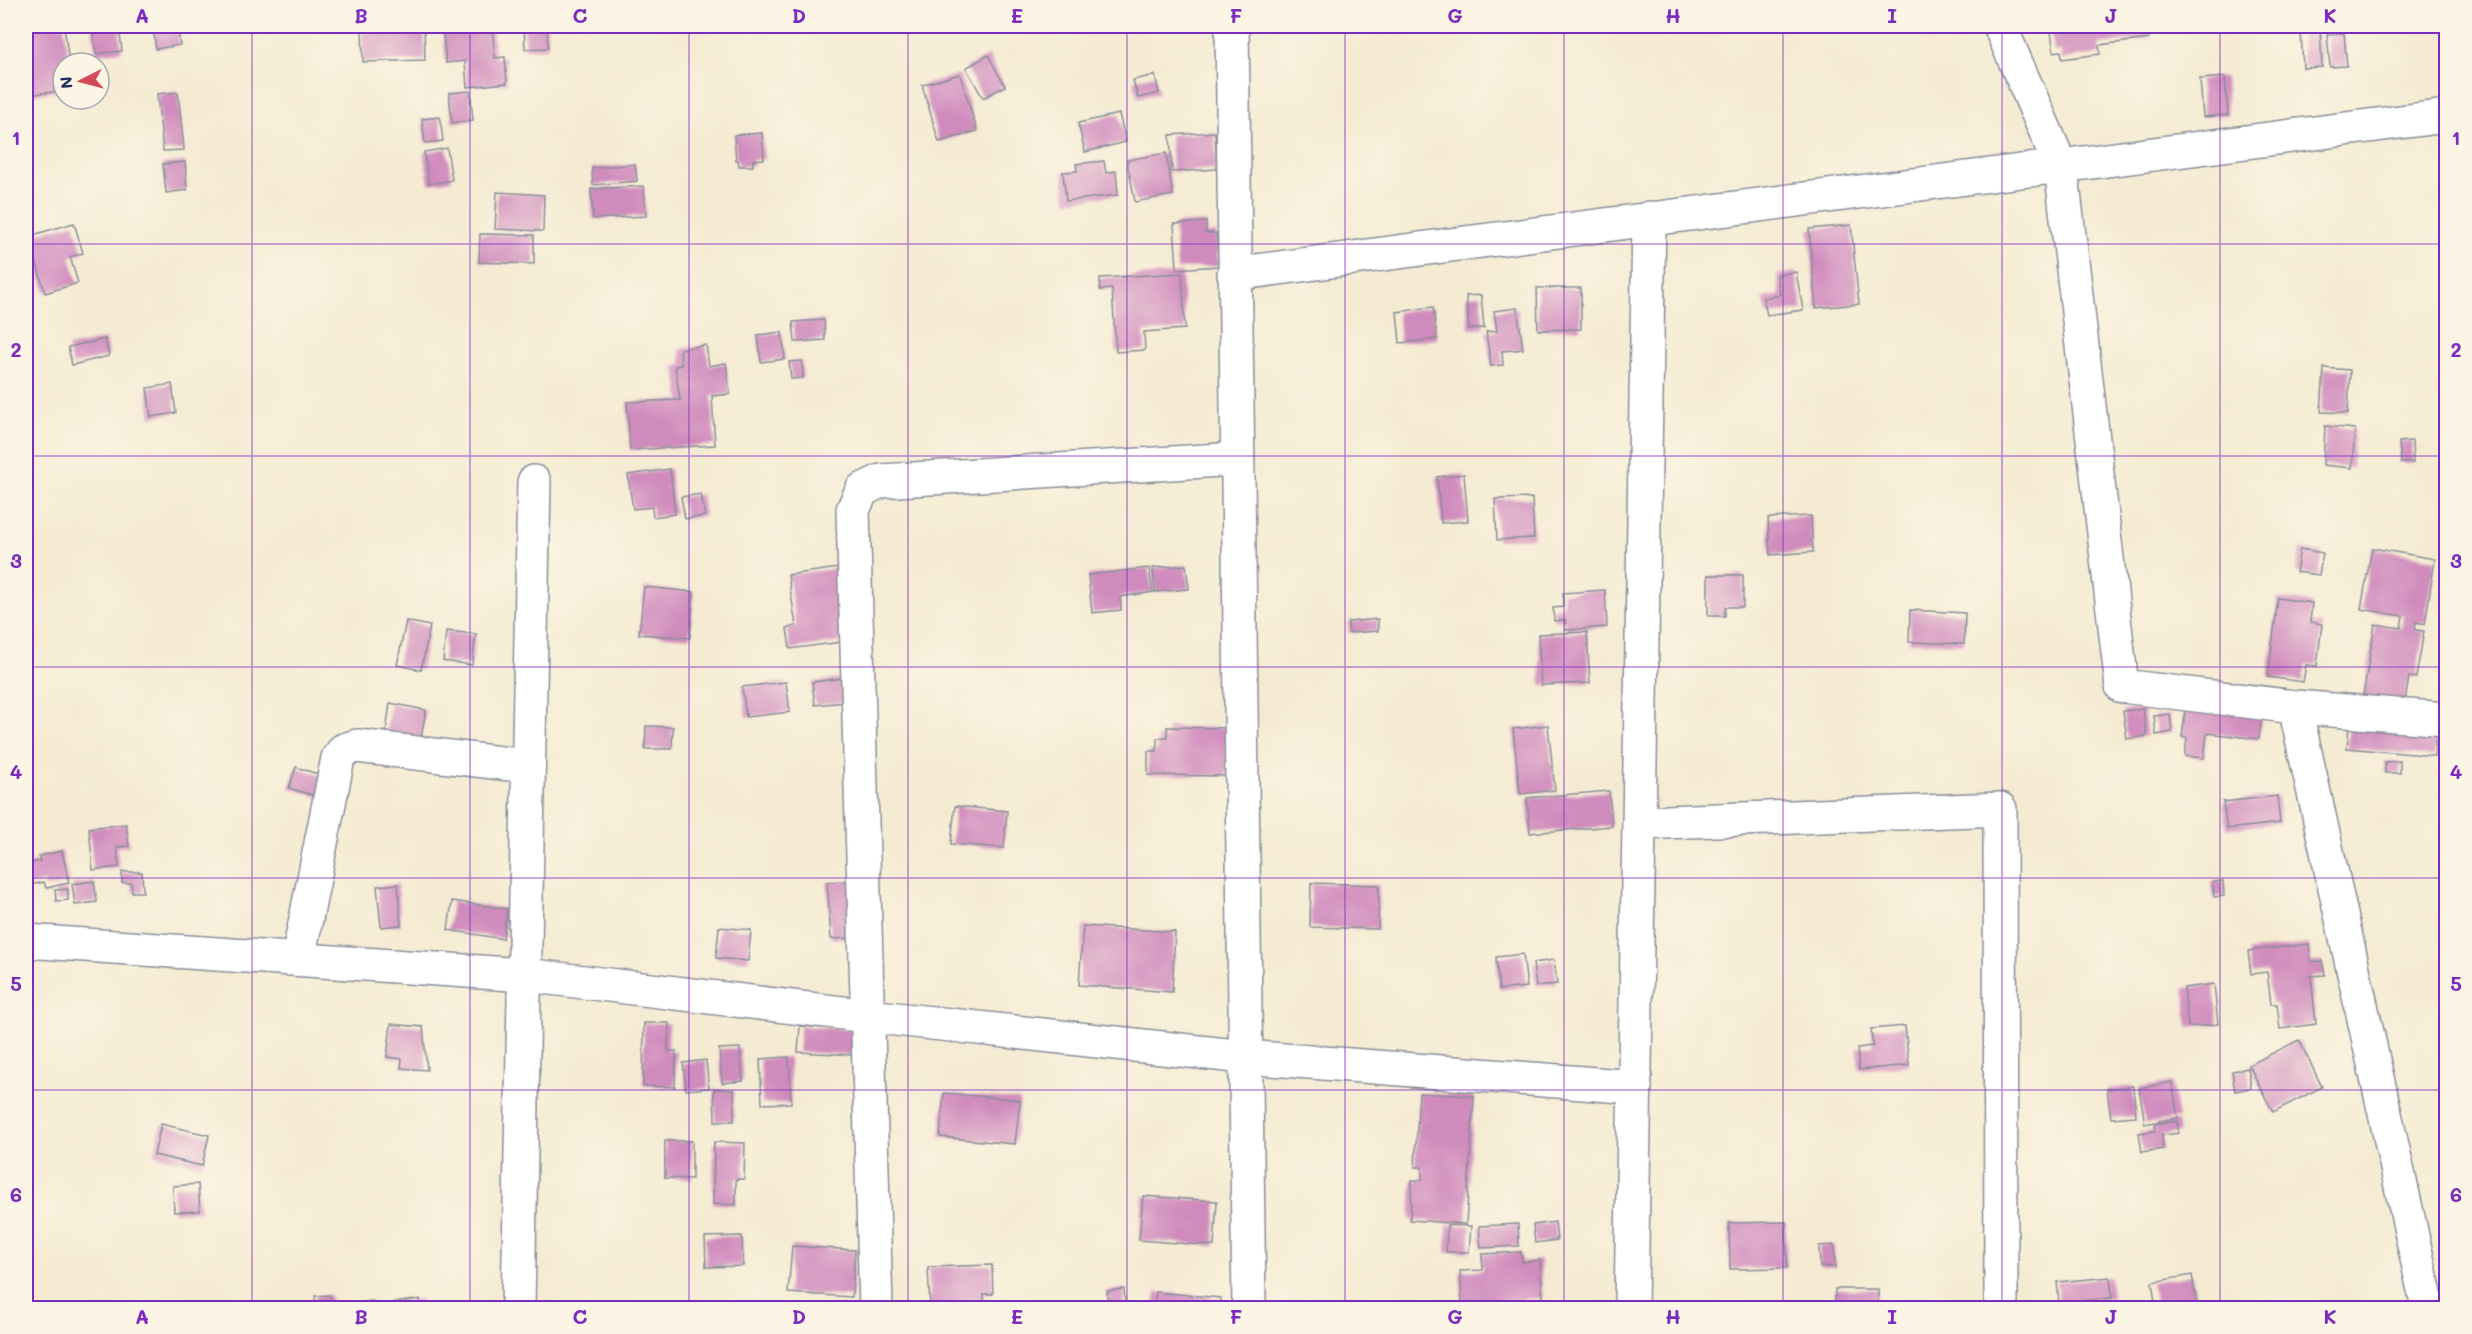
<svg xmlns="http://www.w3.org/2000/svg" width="2472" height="1334" viewBox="0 0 2472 1334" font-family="Mali,sans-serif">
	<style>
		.building { fill: #d08bbd }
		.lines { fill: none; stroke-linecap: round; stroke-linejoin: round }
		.minor-casing { stroke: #888d98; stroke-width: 36 }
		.minor { stroke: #fff; stroke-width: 33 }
		.grid { fill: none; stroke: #7b2cbf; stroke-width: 1.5; stroke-opacity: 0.55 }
		.neatline { fill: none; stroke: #7b2cbf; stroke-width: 2 }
		.grid-label { font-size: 20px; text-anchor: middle; font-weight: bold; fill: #7b2cbf }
	</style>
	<rect width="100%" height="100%" fill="#fcf5e5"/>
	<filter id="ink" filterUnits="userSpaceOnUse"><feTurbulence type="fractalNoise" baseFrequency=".0167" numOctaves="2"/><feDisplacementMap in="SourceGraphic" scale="12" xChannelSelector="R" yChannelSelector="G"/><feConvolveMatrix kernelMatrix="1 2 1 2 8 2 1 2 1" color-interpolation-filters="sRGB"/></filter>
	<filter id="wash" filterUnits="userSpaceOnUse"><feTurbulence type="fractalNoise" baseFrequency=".008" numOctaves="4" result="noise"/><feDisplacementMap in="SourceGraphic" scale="24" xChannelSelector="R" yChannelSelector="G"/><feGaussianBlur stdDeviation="1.35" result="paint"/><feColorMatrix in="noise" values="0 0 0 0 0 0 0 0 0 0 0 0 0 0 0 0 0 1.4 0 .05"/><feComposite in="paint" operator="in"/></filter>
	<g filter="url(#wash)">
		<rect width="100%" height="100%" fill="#f5ebd3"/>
		<g id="blocks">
			<g class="building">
				<path d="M 26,26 L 64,26 L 69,63 L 63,63 L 63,91 L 26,95 Z"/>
				<path d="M 92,26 L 119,26 L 122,51 L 96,54 Z"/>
				<path d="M 166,26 L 177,26 L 180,45 L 156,49 L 153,28 Z"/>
				<path d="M 362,26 L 424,26 L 425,60 L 363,62 Z"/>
				<path d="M 442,26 L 492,26 L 495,58 L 505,57 L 507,83 L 467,87 L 465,61 L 446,63 Z"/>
				<path d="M 524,26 L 547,26 L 548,48 L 525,49 Z"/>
				<path d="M 2050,26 L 2147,26 L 2149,39 L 2099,45 L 2100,54 L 2062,59 L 2061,51 L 2054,52 Z"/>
				<path d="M 2282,26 L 2320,26 L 2322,67 L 2303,68 L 2301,32 L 2282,32 Z"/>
				<path d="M 2344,33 L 2347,66 L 2330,67 L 2327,34 Z"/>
				<path d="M 988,55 L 1005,86 L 983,98 L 966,68 Z"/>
				<path d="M 960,74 L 977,131 L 939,142 L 922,85 Z"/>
				<path d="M 1155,75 L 1159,93 L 1138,98 L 1133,80 Z"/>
				<path d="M 2225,77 L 2228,115 L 2203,117 L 2200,79 Z"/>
				<path d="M 470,91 L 473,120 L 452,123 L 449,93 Z"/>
				<path d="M 178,92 L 184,150 L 163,151 L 157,94 Z"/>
				<path d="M 1119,114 L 1126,142 L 1085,152 L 1078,123 Z"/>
				<path d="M 440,117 L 443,141 L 425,143 L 422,119 Z"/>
				<path d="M 1215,132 L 1217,169 L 1172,172 L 1170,135 Z"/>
				<path d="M 762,133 L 764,159 L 753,160 L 753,166 L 739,166 L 738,160 L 736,160 L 734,135 Z"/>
				<path d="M 447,148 L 452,180 L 429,184 L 424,152 Z"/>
				<path d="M 1166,153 L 1173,195 L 1135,202 L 1127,160 Z"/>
				<path d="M 1104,161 L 1106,173 L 1116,171 L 1118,195 L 1066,201 L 1063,172 L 1077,171 L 1076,164 Z"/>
				<path d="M 185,162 L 187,190 L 166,193 L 163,164 Z"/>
				<path d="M 635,164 L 637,181 L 593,185 L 592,168 Z"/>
				<path d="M 644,186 L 646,216 L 593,219 L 591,189 Z"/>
				<path d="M 497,192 L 544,195 L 543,231 L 495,229 Z"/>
				<path d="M 1206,222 L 1206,233 L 1216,233 L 1219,266 L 1177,269 L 1174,224 Z"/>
				<path d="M 74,223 L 83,253 L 70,257 L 78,283 L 45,293 L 29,236 Z"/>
				<path d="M 1851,225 L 1859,304 L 1816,308 L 1809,229 Z"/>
				<path d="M 480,234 L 534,235 L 534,264 L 479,262 Z"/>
				<path d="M 1796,272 L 1803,310 L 1767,315 L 1763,298 L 1780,295 L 1777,275 Z"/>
				<path d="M 1182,273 L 1185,329 L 1144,332 L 1145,350 L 1116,352 L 1112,289 L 1100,290 L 1100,278 Z"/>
				<path d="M 1537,288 L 1581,288 L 1581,329 L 1538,330 Z"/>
				<path d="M 1481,295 L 1484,328 L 1469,329 L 1466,296 Z"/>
				<path d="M 1433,307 L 1437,339 L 1400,343 L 1397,312 Z"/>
				<path d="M 1517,308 L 1523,349 L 1502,351 L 1503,365 L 1491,366 L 1486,332 L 1497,331 L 1494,311 Z"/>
				<path d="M 824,320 L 825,340 L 795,342 L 793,322 Z"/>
				<path d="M 782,332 L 785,359 L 761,362 L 758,335 Z"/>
				<path d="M 105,339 L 109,356 L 72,365 L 68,347 Z"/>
				<path d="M 706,345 L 709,366 L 726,363 L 730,394 L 712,396 L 715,445 L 630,450 L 627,402 L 680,400 L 675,366 L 681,365 L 680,349 Z"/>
				<path d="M 802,361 L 803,378 L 791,379 L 789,362 Z"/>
				<path d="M 2324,368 L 2350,370 L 2348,413 L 2321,412 Z"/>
				<path d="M 172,384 L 176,413 L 151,417 L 147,388 Z"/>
				<path d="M 2325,426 L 2355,429 L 2352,468 L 2323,465 Z"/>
				<path d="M 2412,441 L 2413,463 L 2401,463 L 2399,442 Z"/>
				<path d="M 670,469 L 675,514 L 653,517 L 652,507 L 633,509 L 628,475 Z"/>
				<path d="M 1464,474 L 1468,521 L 1441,523 L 1437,477 Z"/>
				<path d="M 701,494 L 705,516 L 685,519 L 681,497 Z"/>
				<path d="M 1532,498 L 1534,538 L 1497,540 L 1495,499 Z"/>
				<path d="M 1811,516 L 1813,552 L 1770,555 L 1768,518 Z"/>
				<path d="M 2372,548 L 2435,559 L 2425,624 L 2416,622 L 2415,630 L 2424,631 L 2416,678 L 2409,677 L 2404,707 L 2363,696 L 2375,624 L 2401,628 L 2403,616 L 2361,609 Z"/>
				<path d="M 2300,549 L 2323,553 L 2319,575 L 2296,572 Z"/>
				<path d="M 1186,565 L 1189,589 L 1155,592 L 1153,568 Z"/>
				<path d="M 846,567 L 856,640 L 790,649 L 787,628 L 796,626 L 788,575 Z"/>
				<path d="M 1149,568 L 1153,592 L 1120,597 L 1121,610 L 1092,613 L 1088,575 Z"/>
				<path d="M 1708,575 L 1743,575 L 1743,607 L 1725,607 L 1725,616 L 1708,616 Z"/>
				<path d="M 644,587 L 694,592 L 690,638 L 639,634 Z"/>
				<path d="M 1605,590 L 1607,627 L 1566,630 L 1565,620 L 1554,621 L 1553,608 L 1563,607 L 1563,593 Z"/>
				<path d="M 2278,598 L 2312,603 L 2310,622 L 2322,624 L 2317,666 L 2306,665 L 2303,682 L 2268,677 Z"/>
				<path d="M 1910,610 L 1965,613 L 1964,644 L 1909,642 Z"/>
				<path d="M 1378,619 L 1378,631 L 1349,633 L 1348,622 Z"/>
				<path d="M 406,621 L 430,626 L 421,670 L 397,665 Z"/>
				<path d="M 446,631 L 476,634 L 472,665 L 443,661 Z"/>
				<path d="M 1587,632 L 1590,683 L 1541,685 L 1538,634 Z"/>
				<path d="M 843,678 L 845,702 L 815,705 L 812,682 Z"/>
				<path d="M 786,682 L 790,712 L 746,717 L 742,687 Z"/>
				<path d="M 390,703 L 426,710 L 421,738 L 386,732 Z"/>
				<path d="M 2186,707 L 2262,716 L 2259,739 L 2207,733 L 2204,758 L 2185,756 L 2187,738 L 2182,737 Z"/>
				<path d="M 2143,709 L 2147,736 L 2127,739 L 2123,711 Z"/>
				<path d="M 2170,714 L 2172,732 L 2156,735 L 2154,716 Z"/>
				<path d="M 1548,725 L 1555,790 L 1520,794 L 1513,729 Z"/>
				<path d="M 646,726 L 673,727 L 672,749 L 645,749 Z"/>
				<path d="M 2349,726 L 2436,733 L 2434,756 L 2347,748 Z"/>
				<path d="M 1167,727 L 1227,728 L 1227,776 L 1148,775 L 1148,751 L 1157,751 L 1157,738 L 1167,737 Z"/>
				<path d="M 2400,761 L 2400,773 L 2385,773 L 2385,762 Z"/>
				<path d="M 296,767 L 327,777 L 321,798 L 289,788 Z"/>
				<path d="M 1609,791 L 1612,826 L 1530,833 L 1527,798 Z"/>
				<path d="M 2277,796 L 2280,823 L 2227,829 L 2223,802 Z"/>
				<path d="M 955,806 L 1007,811 L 1004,848 L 951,844 Z"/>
				<path d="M 126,824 L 129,846 L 117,847 L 119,867 L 93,870 L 89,828 Z"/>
				<path d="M 62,851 L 69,883 L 46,888 L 44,882 L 26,886 L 26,864 L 40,861 L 39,856 Z"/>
				<path d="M 122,872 L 142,872 L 143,892 L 132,892 L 131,883 L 122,883 Z"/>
				<path d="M 94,881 L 97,902 L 75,905 L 72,884 Z"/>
				<path d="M 851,881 L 855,938 L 831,939 L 827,882 Z"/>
				<path d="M 2223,881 L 2224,896 L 2214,897 L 2212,882 Z"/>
				<path d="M 1311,883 L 1379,885 L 1378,929 L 1310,927 Z"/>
				<path d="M 398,884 L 401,925 L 381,927 L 377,886 Z"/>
				<path d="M 68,889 L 68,900 L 56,901 L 55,890 Z"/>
				<path d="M 452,901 L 507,909 L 503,939 L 448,930 Z"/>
				<path d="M 1083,926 L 1175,932 L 1172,992 L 1079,985 Z"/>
				<path d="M 719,927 L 751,930 L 748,961 L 716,958 Z"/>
				<path d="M 2309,944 L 2311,962 L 2322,961 L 2325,975 L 2311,976 L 2316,1024 L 2280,1029 L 2277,1004 L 2271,1004 L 2267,972 L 2251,974 L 2248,951 Z"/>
				<path d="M 1523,954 L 1527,987 L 1499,990 L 1496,957 Z"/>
				<path d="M 1554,960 L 1557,984 L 1536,986 L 1533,963 Z"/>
				<path d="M 2214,984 L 2218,1024 L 2188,1027 L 2184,988 Z"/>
				<path d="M 644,1023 L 669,1023 L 668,1051 L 676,1051 L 675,1087 L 643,1086 Z"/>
				<path d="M 391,1024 L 423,1027 L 427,1070 L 401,1068 L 402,1059 L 387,1057 Z"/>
				<path d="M 800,1026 L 856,1030 L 854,1055 L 798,1052 Z"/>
				<path d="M 1905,1026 L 1909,1065 L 1859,1070 L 1857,1048 L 1873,1046 L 1871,1029 Z"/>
				<path d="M 2299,1040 L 2322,1087 L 2273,1112 L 2249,1065 Z"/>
				<path d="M 740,1048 L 743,1081 L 722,1083 L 719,1049 Z"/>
				<path d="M 789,1057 L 791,1103 L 762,1104 L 760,1059 Z"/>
				<path d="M 706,1060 L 709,1088 L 686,1090 L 683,1063 Z"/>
				<path d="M 2248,1068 L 2251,1088 L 2235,1091 L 2232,1071 Z"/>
				<path d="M 2172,1082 L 2178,1118 L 2145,1124 L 2139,1088 Z"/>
				<path d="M 2133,1086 L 2136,1116 L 2111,1118 L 2107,1089 Z"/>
				<path d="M 714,1089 L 734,1090 L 734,1121 L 715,1121 Z"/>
				<path d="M 944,1093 L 1020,1100 L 1015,1144 L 940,1137 Z"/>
				<path d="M 1419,1093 L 1474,1096 L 1466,1224 L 1410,1220 L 1412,1180 L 1422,1180 L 1422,1167 L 1415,1167 Z"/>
				<path d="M 2177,1121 L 2179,1133 L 2162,1135 L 2163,1149 L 2142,1152 L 2139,1133 L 2155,1131 L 2155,1124 Z"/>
				<path d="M 161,1124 L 209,1135 L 202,1166 L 154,1155 Z"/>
				<path d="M 665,1141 L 692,1141 L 692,1179 L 665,1178 Z"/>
				<path d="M 714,1142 L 745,1143 L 744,1179 L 736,1179 L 736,1205 L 713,1204 Z"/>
				<path d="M 198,1184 L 200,1211 L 174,1212 L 173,1186 Z"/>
				<path d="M 1143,1196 L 1217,1201 L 1214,1246 L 1139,1240 Z"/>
				<path d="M 1555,1222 L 1557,1240 L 1535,1243 L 1533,1225 Z"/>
				<path d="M 1786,1222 L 1787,1268 L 1730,1269 L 1729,1223 Z"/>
				<path d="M 1518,1224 L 1519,1246 L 1481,1248 L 1479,1226 Z"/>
				<path d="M 1447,1225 L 1471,1226 L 1469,1252 L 1446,1252 Z"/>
				<path d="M 742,1236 L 743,1266 L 706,1267 L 705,1237 Z"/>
				<path d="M 1834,1245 L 1835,1267 L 1820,1267 L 1819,1246 Z"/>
				<path d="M 792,1246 L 855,1250 L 852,1297 L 788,1293 Z"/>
				<path d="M 1521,1252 L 1522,1262 L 1540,1260 L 1543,1298 L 1462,1303 L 1460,1271 L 1483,1270 L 1482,1254 Z"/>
				<path d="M 992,1265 L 993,1294 L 984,1294 L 984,1308 L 930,1308 L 928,1267 Z"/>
				<path d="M 2192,1275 L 2197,1305 L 2156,1308 L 2152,1282 Z"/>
				<path d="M 2110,1277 L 2112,1298 L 2059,1303 L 2057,1282 Z"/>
				<path d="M 1124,1289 L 1125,1306 L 1108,1307 L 1107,1291 Z"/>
				<rect x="1835" y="1289" width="43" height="19"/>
				<path d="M 1156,1292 L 1221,1298 L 1220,1308 L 1154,1308 Z"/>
				<path d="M 330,1295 L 332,1308 L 316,1308 L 315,1296 Z"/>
				<path d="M 420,1299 L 422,1308 L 381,1308 L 381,1305 Z"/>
				<path d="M 372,1301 L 373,1308 L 335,1308 L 335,1306 Z"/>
			</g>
		</g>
	</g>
	<g filter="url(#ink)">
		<use href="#blocks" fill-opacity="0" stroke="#888d98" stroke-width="1.5"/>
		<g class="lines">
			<g class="minor-casing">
				<g id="minor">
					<path d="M 1232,26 L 1249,1308"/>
					<path d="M 2000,26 L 2061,167 L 2122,686 L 2295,707 L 2446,719"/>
					<path d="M 1234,274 C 1638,219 2043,169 2446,116"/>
					<path d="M 2295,707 L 2428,1308"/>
					<path d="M 1639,823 L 2000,809 L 2001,1308"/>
					<path d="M 26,941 L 525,975 L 868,1016 L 1245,1057 L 1635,1087"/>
					<path d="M 298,959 L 338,758 L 344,750 L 357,746 L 527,766"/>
					<path d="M 518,1308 L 534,482"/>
					<path d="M 876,1308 L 853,510 L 862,490 L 881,481 L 1237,459"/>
					<path d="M 1631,1308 L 1649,218"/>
				</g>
			</g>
			<use href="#minor" class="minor"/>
		</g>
	</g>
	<path class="grid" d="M 252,26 L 252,1308M 470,26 L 470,1308M 689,26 L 689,1308M 908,26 L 908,1308M 1127,26 L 1127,1308M 1345,26 L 1345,1308M 1564,26 L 1564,1308M 1783,26 L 1783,1308M 2002,26 L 2002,1308M 2220,26 L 2220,1308M 26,244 L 2446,244M 26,456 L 2446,456M 26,667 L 2446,667M 26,878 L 2446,878M 26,1090 L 2446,1090"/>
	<rect width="2472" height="1334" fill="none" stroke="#fcf5e5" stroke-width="66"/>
	<g transform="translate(81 81) rotate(264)"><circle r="28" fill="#fcf5e5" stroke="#a2a6af" stroke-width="1.5"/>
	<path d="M0-4.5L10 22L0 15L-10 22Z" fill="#d1495b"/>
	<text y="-9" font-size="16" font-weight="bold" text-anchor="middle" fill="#1b2f5e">N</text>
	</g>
	<rect x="33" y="33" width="2406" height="1268" class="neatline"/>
	<g class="grid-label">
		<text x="142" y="23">A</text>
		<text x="361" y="23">B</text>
		<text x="580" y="23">C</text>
		<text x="799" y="23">D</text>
		<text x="1017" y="23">E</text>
		<text x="1236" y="23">F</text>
		<text x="1455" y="23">G</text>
		<text x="1673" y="23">H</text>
		<text x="1892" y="23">I</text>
		<text x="2111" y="23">J</text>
		<text x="2330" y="23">K</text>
		<text x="16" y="145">1</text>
		<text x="2456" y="145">1</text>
		<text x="16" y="357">2</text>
		<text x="2456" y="357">2</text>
		<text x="16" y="568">3</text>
		<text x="2456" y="568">3</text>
		<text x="16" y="779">4</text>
		<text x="2456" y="779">4</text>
		<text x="16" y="991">5</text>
		<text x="2456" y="991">5</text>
		<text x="16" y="1202">6</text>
		<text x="2456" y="1202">6</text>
		<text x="142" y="1324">A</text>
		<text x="361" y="1324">B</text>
		<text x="580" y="1324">C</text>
		<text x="799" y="1324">D</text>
		<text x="1017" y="1324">E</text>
		<text x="1236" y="1324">F</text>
		<text x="1455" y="1324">G</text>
		<text x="1673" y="1324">H</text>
		<text x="1892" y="1324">I</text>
		<text x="2111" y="1324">J</text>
		<text x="2330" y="1324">K</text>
	</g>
</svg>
